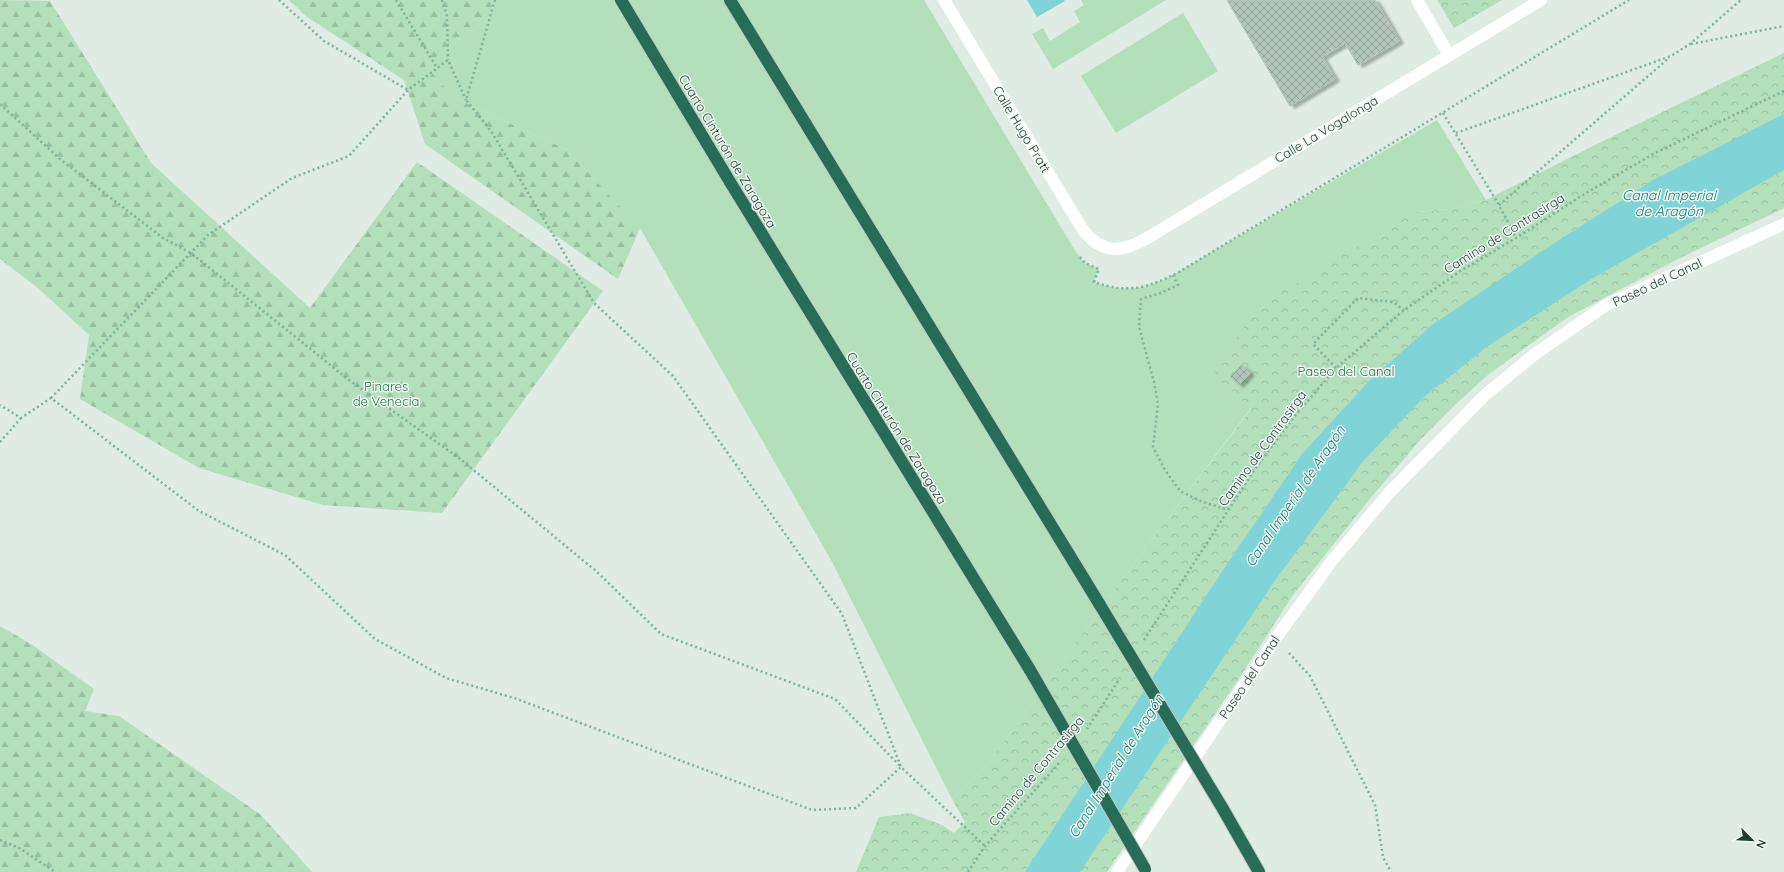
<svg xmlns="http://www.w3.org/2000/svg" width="1784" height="872" viewBox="0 0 1784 872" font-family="Quicksand,sans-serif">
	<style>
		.grass { fill: #b4dfbb }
		.forest { fill: url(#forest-firs) }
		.park { fill: url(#park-crowns) }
		.water { fill: #80d4d7 }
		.building { fill: url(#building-cross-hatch); stroke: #b0c6ba; filter: url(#shadow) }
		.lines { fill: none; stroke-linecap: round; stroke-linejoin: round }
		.highway-casing { stroke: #c0c9c5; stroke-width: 14 }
		.path { stroke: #7bb39b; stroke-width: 2.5; stroke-dasharray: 2 3; stroke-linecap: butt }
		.street { stroke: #fff; stroke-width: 12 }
		.highway { stroke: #276c56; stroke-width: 12 }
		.highway-bridge-casing { stroke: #c0c9c5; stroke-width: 14; stroke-linecap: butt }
		.highway-bridge { stroke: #276c56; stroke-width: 12 }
		.labels { text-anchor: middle; stroke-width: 3; stroke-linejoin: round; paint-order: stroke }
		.street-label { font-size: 13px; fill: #1e3d31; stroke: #eff8f2 }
		.park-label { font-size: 13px; fill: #24783b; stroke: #eff8f2 }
		.water-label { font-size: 14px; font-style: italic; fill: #12797e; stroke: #eff8f2 }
	</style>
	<defs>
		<pattern id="forest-firs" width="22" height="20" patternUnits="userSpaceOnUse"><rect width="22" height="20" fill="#b4dfbb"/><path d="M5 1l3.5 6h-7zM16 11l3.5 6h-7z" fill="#9ac0a1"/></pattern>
		<pattern id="park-crowns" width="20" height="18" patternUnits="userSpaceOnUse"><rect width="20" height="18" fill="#b4dfbb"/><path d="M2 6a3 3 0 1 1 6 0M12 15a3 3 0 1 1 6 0" fill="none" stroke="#9ac0a1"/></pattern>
		<pattern id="building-cross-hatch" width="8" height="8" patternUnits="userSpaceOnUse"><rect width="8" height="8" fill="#b3c6bd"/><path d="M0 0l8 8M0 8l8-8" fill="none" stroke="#91a29a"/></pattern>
		<filter id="shadow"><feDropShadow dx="4.5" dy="2.5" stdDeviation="1" flood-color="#0004"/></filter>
	</defs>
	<rect width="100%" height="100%" fill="#deece4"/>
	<g class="grass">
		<path d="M 495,0 L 924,0 L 1076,252 L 1085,263 L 1099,269 L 1094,282 C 1125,293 1144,290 1173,275 L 1437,120 L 1486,200 L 1450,209 L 1416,212 L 1251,408 L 1144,550 L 989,762 L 952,799 L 831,560 L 640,228 L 567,150 L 453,97 L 425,65 L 489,18 Z"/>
		<path d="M 1081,0 L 1166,0 L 1053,69 L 1032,34 L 1043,28 L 1050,41 L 1080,22 L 1074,11 L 1084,5 Z"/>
		<path d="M 1183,13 L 1218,71 L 1116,133 L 1081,76 Z"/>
	</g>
	<g class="forest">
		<path d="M 0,0 L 50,1 L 151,163 L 310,308 L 417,162 L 603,291 L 442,513 L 323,505 L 199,468 L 80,399 L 89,335 L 38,288 L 0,259 Z"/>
		<path d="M 289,0 L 495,0 L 489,18 L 425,65 L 453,97 L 567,150 L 640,228 L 618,279 L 425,144 L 404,80 L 307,17 Z"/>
		<path d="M 0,626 L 31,644 L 94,689 L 85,711 L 119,716 L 261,815 L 312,872 L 0,872 Z"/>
	</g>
	<g class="park">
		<path d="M 1437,0 L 1502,0 L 1454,28 Z"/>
		<path d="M 1784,53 L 1784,208 L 1682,257 L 1568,317 L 1489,374 L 1457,403 L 1421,439 L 1369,500 L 1293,595 L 1236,683 L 1107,872 L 856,872 L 879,817 L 910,813 L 942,825 L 954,833 L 965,822 L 952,799 L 989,762 L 1144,550 L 1251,409 L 1214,374 L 1246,324 L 1273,297 L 1416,212 L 1450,209 L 1486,200 L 1611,137 Z"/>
	</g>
	<g class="water">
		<path d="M 1027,0 L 1064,0 L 1065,1 L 1037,17 Z"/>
		<path d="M 1784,114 L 1784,170 L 1593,278 L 1488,346 L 1424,397 L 1364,460 L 1274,582 L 1080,872 L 1025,872 L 1223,570 L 1302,454 L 1369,381 L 1432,325 L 1542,251 L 1655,179 Z"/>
	</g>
	<g class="building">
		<path d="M 1227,0 L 1306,0 L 1292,8 L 1310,40 L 1336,24 L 1322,0 L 1375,0 L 1399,41 L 1358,65 L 1345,43 L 1322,57 L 1335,79 L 1290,106 Z"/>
		<path d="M 1227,0 L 1375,0 L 1399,41 L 1358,65 L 1345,43 L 1322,57 L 1335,79 L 1290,106 Z"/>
		<path d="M 1241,365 L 1250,373 L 1239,385 L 1230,377 Z"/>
	</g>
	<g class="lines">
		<g class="highway-casing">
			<g id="highway">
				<path d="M 621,0 L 730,182 L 1030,670"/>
				<path d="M 730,0 L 1100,605"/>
				<path d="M 1223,809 L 1259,872"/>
			</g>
		</g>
		<g class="path">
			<path d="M 279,0 L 324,41 L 408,90"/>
			<path d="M 396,0 L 437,68"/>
			<path d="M 442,0 L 447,16 L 448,60"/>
			<path d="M 495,0 L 466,100 L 491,131 L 594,303 L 673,376 L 842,614 L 901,767 L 985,846"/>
			<path d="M 1691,44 L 1784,26"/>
			<path d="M 0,104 L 60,159 L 163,238 L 191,253 L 349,380 L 459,458 L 596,571 L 661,634 L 835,699 L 901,767 L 856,808 L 812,810 L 514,698 L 446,678 L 375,639 L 285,555 L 199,511 L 51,398 L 21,418 L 0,405"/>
			<path d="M 1443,113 L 1499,205 L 1516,238"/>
			<path d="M 1456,133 L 1671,56 L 1690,44 L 1741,0"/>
			<path d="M 1499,205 L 1669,58"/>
			<path d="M 1080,257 L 1085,263 L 1099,269 L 1094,282 C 1128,294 1148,288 1179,272 L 1629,0"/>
			<path d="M 1173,275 L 1178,285 L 1161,293 L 1141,299 L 1139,327 L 1154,382 L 1158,404 L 1153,447 L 1165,470 L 1180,491 L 1200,501 L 1228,510"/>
			<path d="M 1336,368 L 1313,344 L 1358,298 L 1393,302 L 1404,310"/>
			<path d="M 51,398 L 208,235 L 292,178 L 349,156 L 408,90 L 448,60 L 466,100"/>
			<path d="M 0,442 L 21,418"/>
			<path d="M 1144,640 L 1255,469 L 1294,417 L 1336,368 L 1404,310 L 1462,270 L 1516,238 L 1586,193 L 1655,153 L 1784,91"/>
			<path d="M 1289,653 L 1310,676 L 1375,805 L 1383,857 L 1391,872"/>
			<path d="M 1087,729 L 1120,678"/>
			<path d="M 0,840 L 21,849 L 55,872"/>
			<path d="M 968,872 L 985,846 L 1060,762"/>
		</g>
		<g class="street">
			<path d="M 944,0 L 1083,230 C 1103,255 1122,253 1149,237 L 1541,0"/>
			<path d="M 1417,0 L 1449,55"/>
			<path d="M 1117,872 L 1276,638 L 1331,562 L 1388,494 L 1485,395 L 1535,354 L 1606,305 L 1784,224"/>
		</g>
		<use href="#highway" class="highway"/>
		<g class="highway-bridge-casing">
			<g id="highway-bridge">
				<path d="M 1100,605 L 1223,809"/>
				<path d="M 1030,670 L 1145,869"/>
			</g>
		</g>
		<use href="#highway-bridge" class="highway-bridge"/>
	</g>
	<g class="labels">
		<g class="street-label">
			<text transform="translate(1022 129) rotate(59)" y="5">Calle Hugo Pratt</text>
			<text transform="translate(1326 129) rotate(-31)" y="5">Calle La Vogalonga</text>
			<text transform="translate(728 151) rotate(59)" y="5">Cuarto Cinturón de Zaragoza</text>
			<text transform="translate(1504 233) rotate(-32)" y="5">Camino de Contrasirga</text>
			<text transform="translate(1657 282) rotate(-25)" y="5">Paseo del Canal</text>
			<text transform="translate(897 428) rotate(58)" y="5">Cuarto Cinturón de Zaragoza</text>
			<text transform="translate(1262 448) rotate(-54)" y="5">Camino de Contrasirga</text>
			<text transform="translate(1249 677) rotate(-56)" y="5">Paseo del Canal</text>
			<text transform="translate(1036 771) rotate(-50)" y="5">Camino de Contrasirga</text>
		</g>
		<g class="park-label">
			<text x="1346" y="376">Paseo del Canal</text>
			<text x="386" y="391">Pinares<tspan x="386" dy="15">de Venecia</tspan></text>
		</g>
		<g class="water-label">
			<text x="1669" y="200">Canal Imperial<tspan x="1669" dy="16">de Aragón</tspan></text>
			<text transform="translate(1295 496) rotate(-56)" y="5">Canal Imperial de Aragón</text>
			<text transform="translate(1116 766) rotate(-58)" y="5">Canal Imperial de Aragón</text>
		</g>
	</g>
	<g transform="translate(1752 840) rotate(114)" stroke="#eff8f2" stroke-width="3" paint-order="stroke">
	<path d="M0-3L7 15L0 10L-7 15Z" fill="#1e3d31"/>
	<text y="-6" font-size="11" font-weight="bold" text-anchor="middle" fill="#1e3d31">N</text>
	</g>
</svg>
